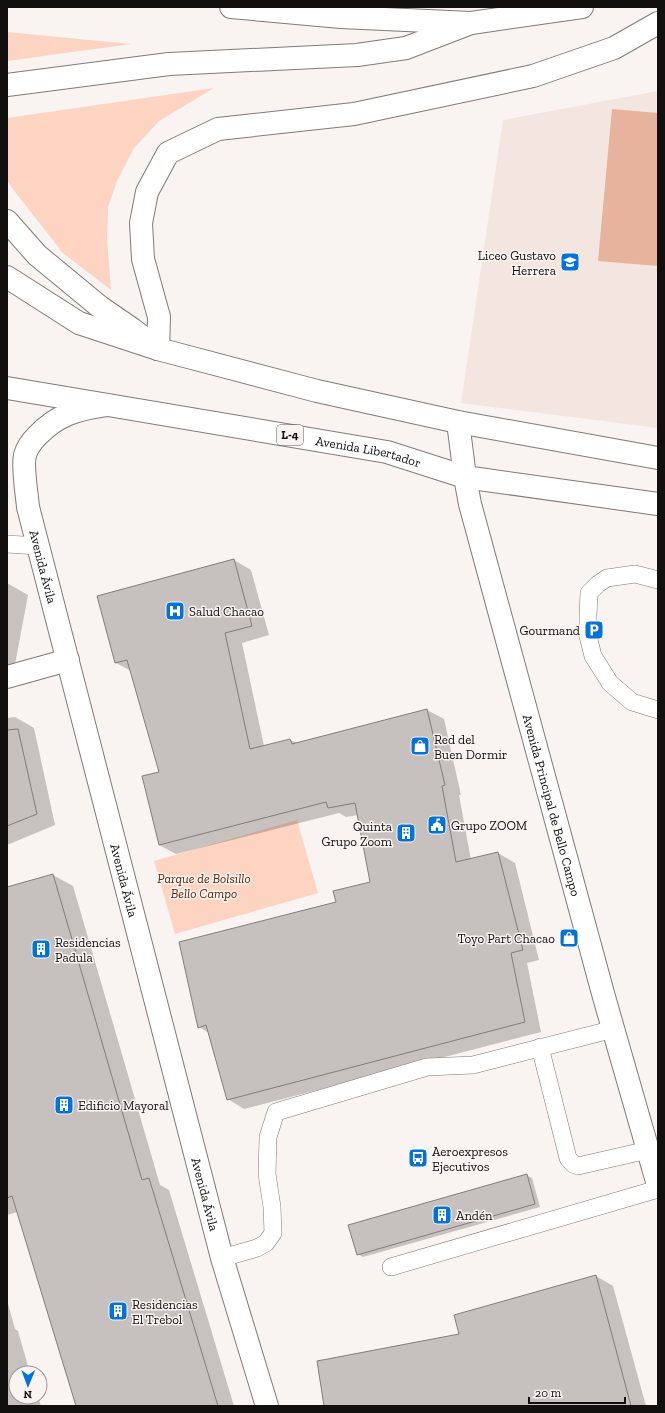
<svg xmlns="http://www.w3.org/2000/svg" width="665" height="1413" viewBox="0 0 665 1413" font-family="'Zilla Slab',serif">
	<style>
		.built { fill: #f3e6e0 }
		.green { fill: #fdd3c2 }
		.water { fill: #e7b39c }
		.shadow { fill: #0003 }
		.building { fill: #c6c0be; stroke: #827d7b }
		.lines { fill: none; stroke-linecap: round; stroke-linejoin: round }
		.lane-casing { stroke: #807b79; stroke-width: 18 }
		.street-casing { stroke: #807b79; stroke-width: 24 }
		.primary-casing { stroke: #807b79; stroke-width: 24 }
		.highway-casing { stroke: #807b79; stroke-width: 24 }
		.lane { stroke: #fff; stroke-width: 17 }
		.street { stroke: #fff; stroke-width: 22 }
		.primary { stroke: #fff; stroke-width: 22 }
		.highway { stroke: #fff; stroke-width: 22 }
		.labels { text-anchor: middle; stroke-width: 3; stroke-linejoin: round; paint-order: stroke }
		.shield { fill: #f9f3f1; stroke: #575453; stroke-width: 1 }
		.shield-label { font-size: 12px; font-weight: bold; fill: #12100f }
		.poi-label { font-size: 13px; fill: #12100f; stroke: #f9f3f1; text-anchor: start }
		.street-label { font-size: 13px; fill: #12100f; stroke: #f9f3f1 }
		.park-label { font-size: 13px; font-style: italic; fill: #632503; stroke: #f9f3f1 }
	</style>
	<rect width="100%" height="100%" fill="#f9f3f1"/>
	<path class="built" d="M 658,91 L 658,428 L 461,403 L 503,120 Z"/>
	<g class="green">
		<path d="M 7,32 L 131,44 L 7,61 Z"/>
		<path d="M 214,88 L 159,121 L 134,148 L 117,181 L 108,207 L 107,237 L 111,290 L 63,253 L 12,188 L 7,180 L 7,118 Z"/>
		<path d="M 297,820 L 318,893 L 175,934 L 154,861 Z"/>
	</g>
	<path class="water" d="M 612,109 L 658,113 L 658,266 L 598,261 Z"/>
	<g class="shadow">
		<path d="M 234,560 L 251,570 L 269,635 L 242,643 L 264,746 L 290,740 L 297,743 L 427,710 L 444,719 L 461,795 L 459,795 L 471,860 L 498,853 L 515,863 L 539,960 L 527,963 L 541,1032 L 244,1109 L 228,1099 L 209,1033 L 199,1027 L 337,903 L 371,883 L 358,815 L 346,817 L 339,813 L 176,854 L 159,845 L 161,773 L 131,671 L 116,663 L 98,597 Z"/>
		<path d="M 7,583 L 28,595 L 14,670 L 7,668 Z"/>
		<path d="M 15,717 L 34,728 L 55,825 L 7,845 L 7,718 Z"/>
		<path d="M 53,875 L 73,886 L 160,1185 L 169,1190 L 234,1406 L 77,1406 L 18,1212 L 7,1215 L 7,888 Z"/>
		<path d="M 526,1175 L 532,1178 L 540,1207 L 363,1257 L 358,1254 Z"/>
		<path d="M 596,1276 L 613,1286 L 646,1406 L 325,1406 L 460,1335 Z"/>
		<path d="M 7,1300 L 15,1329 L 18,1331 L 30,1373 L 16,1373 L 16,1397 L 38,1397 L 41,1406 L 7,1406 Z"/>
	</g>
	<g class="building">
		<path d="M 234,559 L 252,626 L 225,633 L 250,749 L 290,739 L 292,744 L 427,709 L 445,785 L 442,786 L 456,862 L 498,852 L 523,950 L 511,953 L 525,1022 L 227,1100 L 206,1025 L 198,1028 L 179,942 L 336,902 L 333,891 L 370,882 L 355,803 L 328,808 L 326,802 L 159,845 L 142,776 L 159,772 L 127,660 L 115,663 L 97,596 Z"/>
		<path d="M 18,729 L 37,814 L 7,826 L 7,730 Z"/>
		<path d="M 53,874 L 142,1180 L 149,1178 L 218,1406 L 76,1406 L 12,1196 L 7,1198 L 7,887 Z"/>
		<path d="M 527,1174 L 535,1204 L 357,1255 L 348,1225 Z"/>
		<path d="M 596,1275 L 631,1406 L 324,1406 L 317,1361 L 459,1334 L 454,1315 Z"/>
	</g>
	<g class="lines">
		<g class="lane-casing">
			<g id="lane">
				<path d="M 7,544 L 38,546"/>
				<path d="M 658,580 L 635,574 L 607,578 L 598,584 L 589,593 L 588,616 L 588,636 L 593,656 L 610,683 L 632,702 L 658,710"/>
				<path d="M 540,1047 L 568,1158 L 573,1164 L 578,1166 L 648,1150"/>
				<path d="M 222,1258 L 257,1248 L 266,1243 L 273,1233 L 272,1207 L 267,1174 L 268,1137 L 276,1112 L 427,1067 L 473,1065 L 614,1029"/>
				<path d="M 391,1267 L 658,1189"/>
			</g>
		</g>
		<g class="street-casing">
			<g id="street">
				<path id="s1" d="M 106,405 C 77,409 57,415 37,436 C 32,441 27,448 25,455 C 22,466 27,495 28,507 L 222,1258 L 267,1406"/>
				<path id="s2" d="M 458,422 L 465,477 L 470,504 L 604,997 L 658,1185"/>
				<path d="M 7,677 L 68,660"/>
			</g>
		</g>
		<g class="primary-casing">
			<g id="primary">
				<path d="M 7,277 L 79,323 L 158,349 L 317,391 L 458,422 L 658,458"/>
				<path id="s3" d="M 7,388 L 387,452 L 465,477 L 658,504"/>
			</g>
		</g>
		<g class="highway-casing">
			<g id="highway">
				<path d="M 231,7 L 341,17 L 471,23 L 582,7"/>
				<path d="M 7,85 L 169,64 L 357,55 L 406,48 L 471,23"/>
				<path d="M 7,221 L 37,255 L 100,307 L 132,329 L 158,349"/>
				<path d="M 158,349 L 159,317 L 143,259 L 141,223 L 147,192 L 168,153 L 218,129 L 354,114 L 533,76 L 614,48 L 658,23"/>
			</g>
		</g>
		<use href="#lane" class="lane"/>
		<use href="#street" class="street"/>
		<use href="#primary" class="primary"/>
		<use href="#highway" class="highway"/>
	</g>
	<defs>
		<g id="school-square" transform="scale(1)"><rect x="-9" y="-9" width="18" height="18" rx="4" fill="#0072d9" stroke="#f9f3f1"/><path d="M0-5L7-2L0 1L-7-2ZM-4 1L0 2.5L4 1V4Q0 6-4 4Z" fill="#fff"/></g>
		<g id="hospital-square" transform="scale(1)"><rect x="-9" y="-9" width="18" height="18" rx="4" fill="#0072d9" stroke="#f9f3f1"/><path d="M-5-5h3v3.5h4V-5h3V5h-3V1.5h-4V5h-3Z" fill="#fff"/></g>
		<g id="parking-square" transform="scale(1)"><rect x="-9" y="-9" width="18" height="18" rx="4" fill="#0072d9" stroke="#f9f3f1"/><path d="M-3.5-5.5H1a3.5 3.5 0 0 1 0 7H-1V5.5H-3.5ZM-1-3.4V-.6H.8a1.4 1.4 0 0 0 0-2.8Z" fill="#fff"/></g>
		<g id="shop-square" transform="scale(1)"><rect x="-9" y="-9" width="18" height="18" rx="4" fill="#0072d9" stroke="#f9f3f1"/><path d="M-5-2.5h2.3a2.7 3.5 0 0 1 5.4 0H5L5.5 6h-11ZM-1.5-2.5h3a1.5 2.3 0 0 0-3 0Z" fill="#fff"/></g>
		<g id="civic-square" transform="scale(1)"><rect x="-9" y="-9" width="18" height="18" rx="4" fill="#0072d9" stroke="#f9f3f1"/><path d="M-.6-6.5H3V-4.5H.6V-3L4-1V1h2V6H-6V1h2V-1L-.6-3ZM-1.2 2.5V6h2.4V2.5Z" fill="#fff"/></g>
		<g id="building-square" transform="scale(1)"><rect x="-9" y="-9" width="18" height="18" rx="4" fill="#0072d9" stroke="#f9f3f1"/><path d="M-4-6H4V6H1V3H-1V6H-4ZM-2.5-4.3h1.7v1.8h-1.7ZM.8-4.3h1.7v1.8H.8ZM-2.5-1h1.7V.8h-1.7ZM.8-1h1.7V.8H.8Z" fill="#fff"/></g>
		<g id="bus-square" transform="scale(1)"><rect x="-9" y="-9" width="18" height="18" rx="4" fill="#0072d9" stroke="#f9f3f1"/><path d="M-5-6H5V4H4V6H2V4H-2V6H-4V4H-5ZM-3.5-4V0h7V-4ZM-3.5 1.2v1.5H-2V1.2ZM2 1.2v1.5H3.5V1.2Z" fill="#fff"/></g>
	</defs>
	<g fill-rule="evenodd">
		<use href="#school-square" x="570" y="262"/>
		<use href="#hospital-square" x="175" y="611"/>
		<use href="#parking-square" x="594" y="630"/>
		<use href="#shop-square" x="420" y="746"/>
		<use href="#civic-square" x="437" y="825"/>
		<use href="#building-square" x="406" y="833"/>
		<use href="#shop-square" x="569" y="938"/>
		<use href="#building-square" x="41" y="949"/>
		<use href="#building-square" x="64" y="1105"/>
		<use href="#bus-square" x="418" y="1158"/>
		<use href="#building-square" x="442" y="1215"/>
		<use href="#building-square" x="118" y="1311"/>
	</g>
	<g class="labels">
		<rect class="shield" x="277" y="425" width="26" height="20" rx="3"/>
		<g class="shield-label">
			<text x="290" y="439">L-4</text>
		</g>
		<g class="poi-label">
			<text x="556" y="260" text-anchor="end">Liceo Gustavo<tspan x="556" dy="15">Herrera</tspan></text>
			<text x="189" y="616">Salud Chacao</text>
			<text x="580" y="635" text-anchor="end">Gourmand</text>
			<text x="434" y="744">Red del<tspan x="434" dy="15">Buen Dormir</tspan></text>
			<text x="451" y="830">Grupo ZOOM</text>
			<text x="392" y="831" text-anchor="end">Quinta<tspan x="392" dy="15">Grupo Zoom</tspan></text>
			<text x="555" y="943" text-anchor="end">Toyo Part Chacao</text>
			<text x="55" y="947">Residencias<tspan x="55" dy="15">Padula</tspan></text>
			<text x="78" y="1110">Edificio Mayoral</text>
			<text x="432" y="1156">Aeroexpresos<tspan x="432" dy="15">Ejecutivos</tspan></text>
			<text x="456" y="1220">Andén</text>
			<text x="132" y="1309">Residencias<tspan x="132" dy="15">El Trebol</tspan></text>
		</g>
		<g class="street-label">
			<text dy="5" stroke="none"><textPath href="#s3" startOffset="367">Avenida Libertador</textPath></text>
			<text dy="5" stroke="none"><textPath href="#s1" startOffset="214">Avenida Ávila</textPath></text>
			<text dy="5" stroke="none"><textPath href="#s2" startOffset="395">Avenida Principal de Bello Campo</textPath></text>
			<text dy="5" stroke="none"><textPath href="#s1" startOffset="538">Avenida Ávila</textPath></text>
			<text dy="5" stroke="none"><textPath href="#s1" startOffset="862">Avenida Ávila</textPath></text>
		</g>
		<g class="park-label">
			<text x="204" y="883">Parque de Bolsillo<tspan x="204" dy="15">Bello Campo</tspan></text>
		</g>
	</g>
	<rect width="665" height="1413" fill="none" stroke="#12100f" stroke-width="16"/>
	<g transform="translate(28 1385) rotate(181)"><circle r="19" fill="#f9f3f1" stroke="#9d9897"/>
	<path d="M0-3L7 15L0 10L-7 15Z" fill="#0072d9"/>
	<text y="-6" font-size="11" font-weight="bold" text-anchor="middle" fill="#12100f">N</text>
	</g>
	<path d="M529 1397v6h96v-6" fill="none" stroke="#12100f" stroke-width="2"/>
	<text x="535" y="1397" font-size="12" fill="#12100f" stroke="#f9f3f1" stroke-width="3" paint-order="stroke">20 m</text>
</svg>
